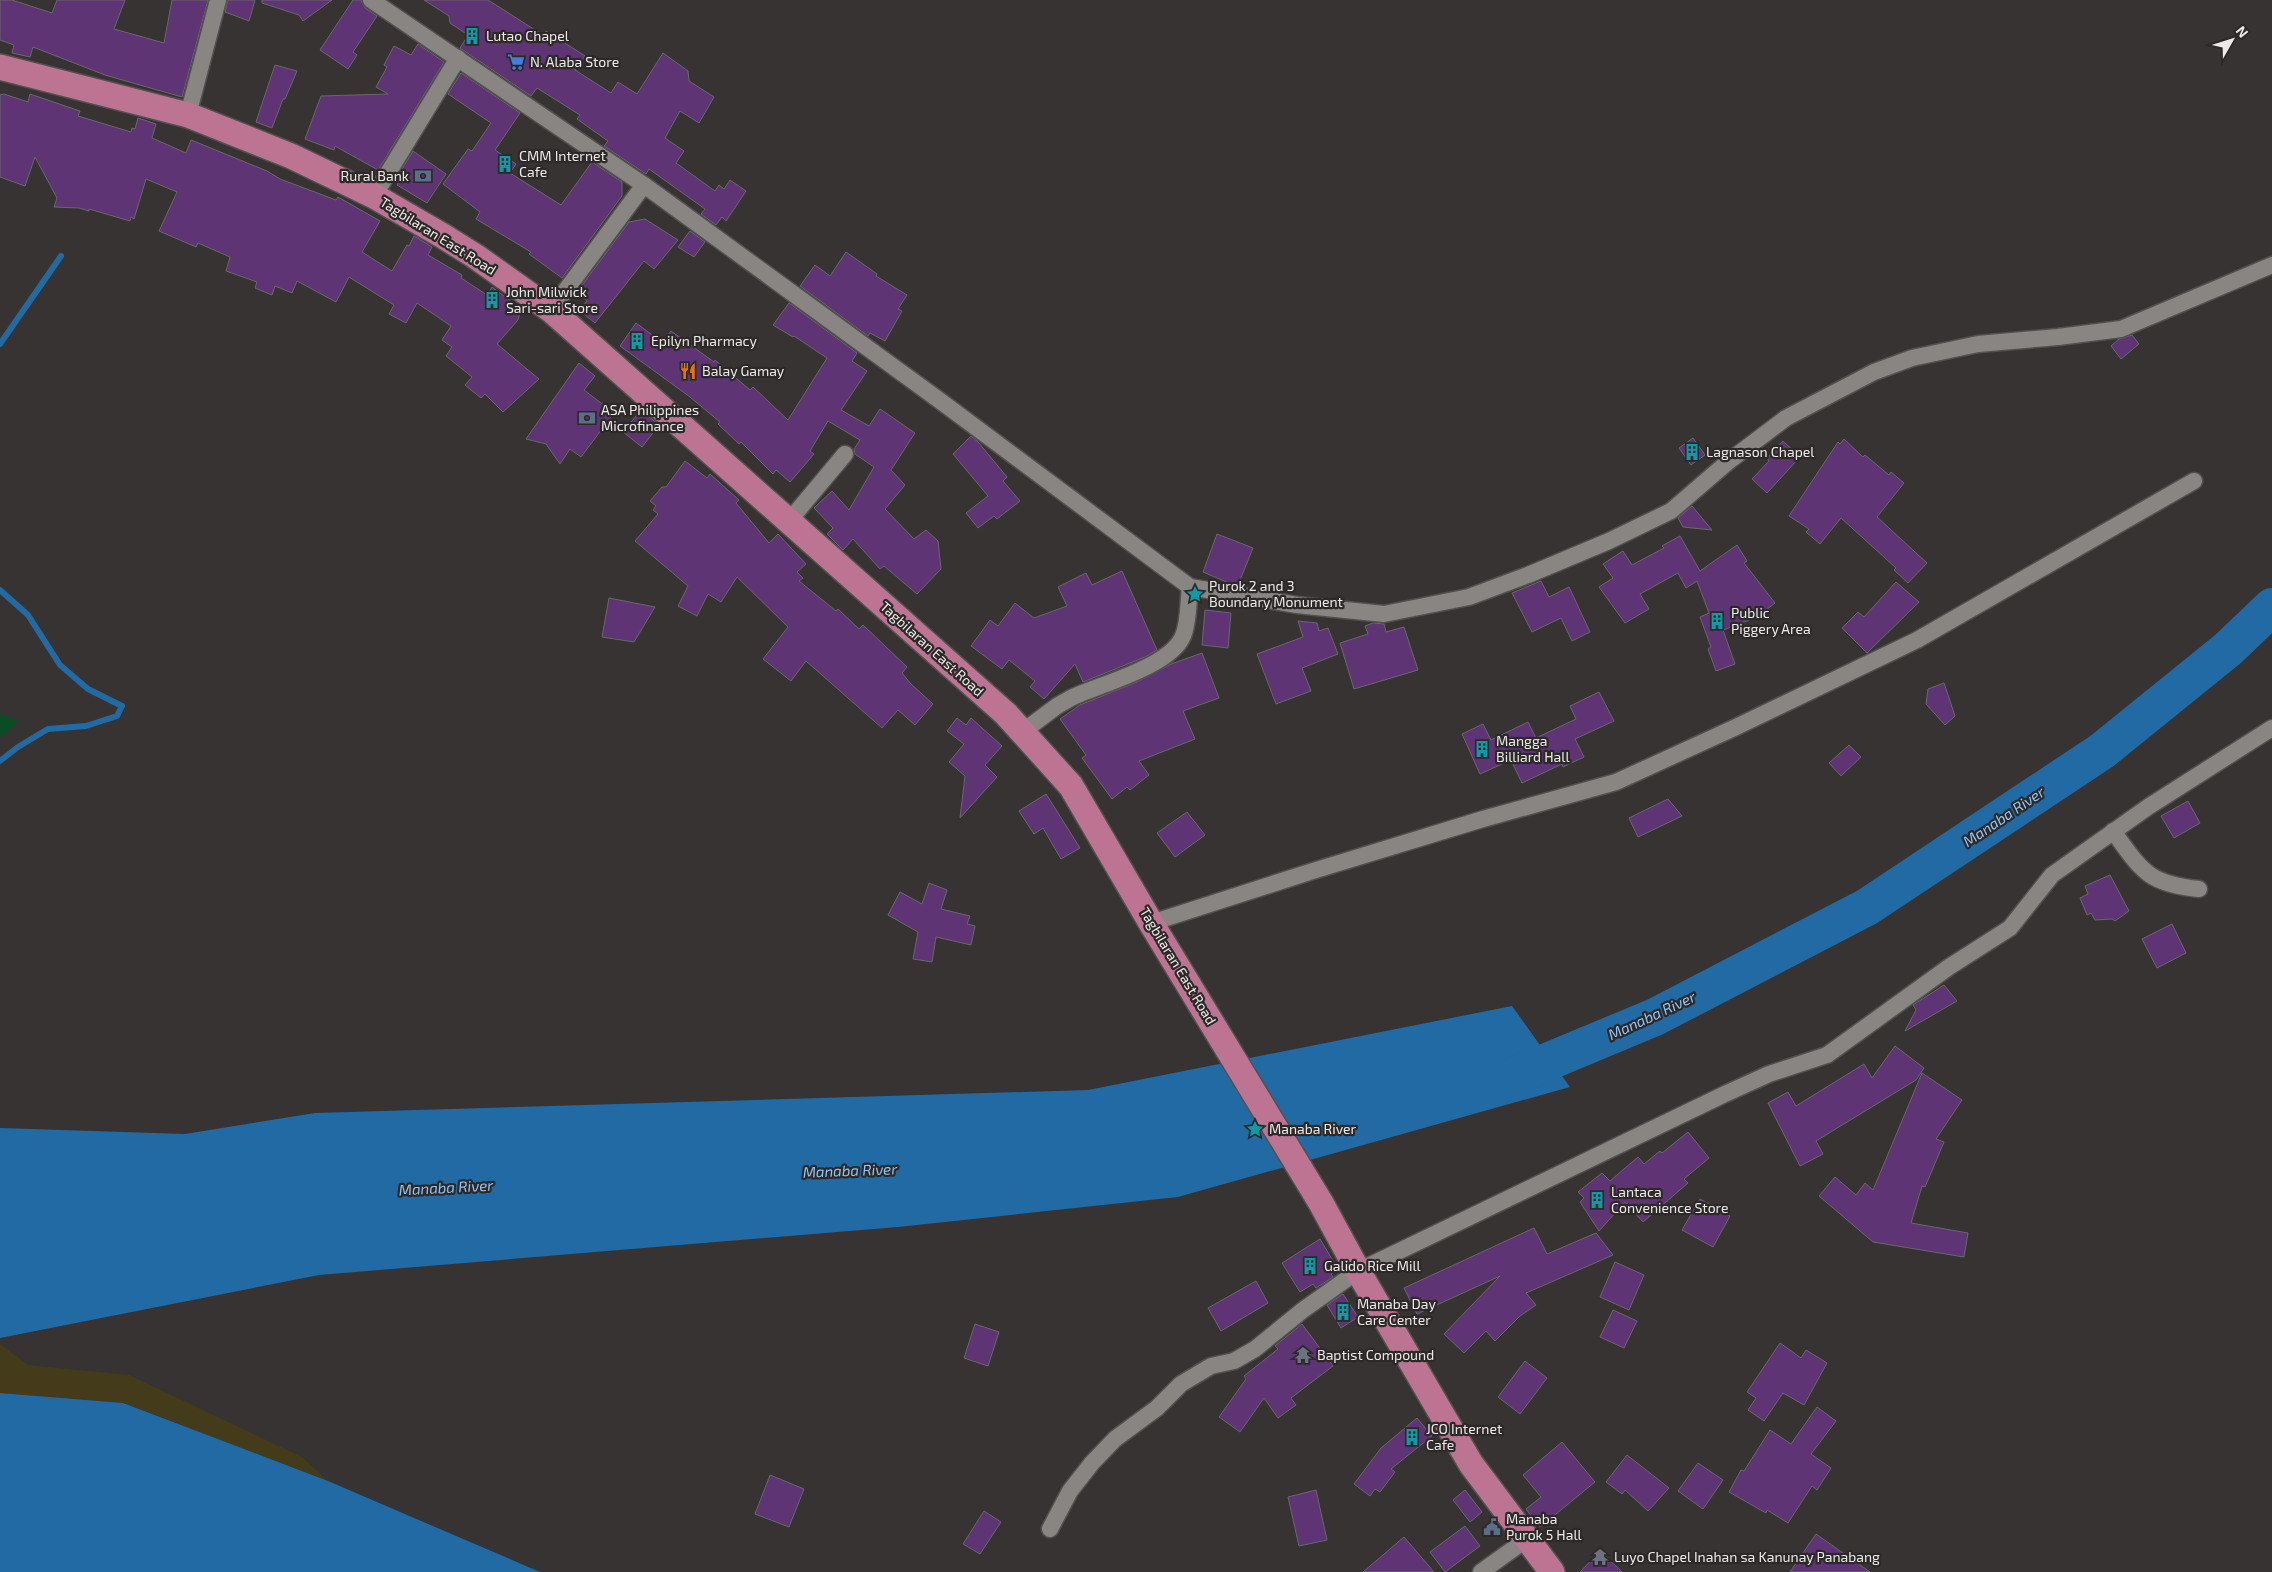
<svg xmlns="http://www.w3.org/2000/svg" width="2272" height="1572" viewBox="0 0 2272 1572" font-family="'Exo 2',sans-serif">
	<style>
		.green { fill: #0b4c25 }
		.sand { fill: #443b1b }
		.water { fill: #216aa3 }
		.lines { fill: none; stroke-linecap: round; stroke-linejoin: round }
		.stream { stroke: #216aa3; stroke-width: 6 }
		.river { stroke: #216aa3; stroke-width: 38 }
		.building { fill: #5e3475; stroke: #6a686b }
		.street-casing { stroke: #535150; stroke-width: 19 }
		.primary-casing { stroke: #535150; stroke-width: 28 }
		.street { stroke: #888583; stroke-width: 16 }
		.primary { stroke: #bc7492; stroke-width: 25 }
		.labels { text-anchor: middle; stroke-width: 4.5; stroke-linejoin: round; paint-order: stroke }
		.poi-label { font-size: 14px; fill: #ebeae9; stroke: #2c2928; text-anchor: start }
		.street-label { font-size: 14px; fill: #ebeae9; stroke: #2c2928 }
		.water-label { font-size: 15px; font-style: italic; fill: #91c5f4; stroke: #2c2928 }
	</style>
	<rect width="100%" height="100%" fill="#363332"/>
	<path class="green" d="M 0,713 L 19,722 L 0,737 Z"/>
	<path class="sand" d="M 0,1344 L 28,1365 L 129,1375 L 302,1457 L 328,1481 L 123,1403 L 0,1393 Z"/>
	<g class="water">
		<path d="M 1512,1006 L 1570,1087 L 1178,1197 L 898,1227 L 319,1275 L 0,1338 L 0,1128 L 185,1134 L 315,1113 L 1088,1090 Z"/>
		<path d="M 0,1393 L 123,1403 L 328,1481 L 540,1572 L 0,1572 Z"/>
	</g>
	<g class="lines">
		<g class="stream">
			<path d="M 0,344 L 61,256"/>
			<path d="M 0,590 L 28,615 L 60,665 L 88,689 L 122,706 L 117,716 L 86,726 L 48,729 L 18,747 L 0,761"/>
		</g>
		<path class="river" d="M 1504,1080 L 1655,1017 L 1867,907 L 2102,751 L 2228,649 L 2272,607"/>
	</g>
	<g class="building">
		<path d="M 0,0 L 12,0 L 52,13 L 57,0 L 125,0 L 114,29 L 164,43 L 172,0 L 208,0 L 182,97 L 105,75 L 33,47 L 30,57 L 12,53 L 14,45 L 0,40 Z"/>
		<path d="M 228,0 L 255,0 L 249,21 L 225,12 Z"/>
		<path d="M 262,0 L 332,0 L 303,21 L 299,15 L 262,3 Z"/>
		<path d="M 353,0 L 361,0 L 365,8 L 377,16 L 353,52 L 357,55 L 348,69 L 320,50 Z"/>
		<path d="M 424,0 L 488,0 L 543,35 L 546,31 L 585,56 L 575,70 L 611,93 L 618,82 L 637,94 L 663,53 L 688,71 L 689,81 L 714,97 L 699,123 L 680,111 L 665,138 L 684,151 L 676,163 L 715,191 L 719,185 L 724,189 L 730,180 L 746,191 L 726,221 L 722,217 L 716,225 L 701,214 L 705,209 L 649,169 L 646,174 L 604,146 L 608,141 L 577,119 L 580,115 L 537,88 L 531,96 L 460,48 L 468,35 L 450,23 L 449,16 Z"/>
		<path d="M 418,44 L 444,62 L 378,170 L 335,146 L 334,150 L 305,139 L 321,96 L 388,94 L 376,87 L 387,67 L 384,65 L 394,46 L 411,55 Z"/>
		<path d="M 275,65 L 297,71 L 285,99 L 283,99 L 272,128 L 256,122 Z"/>
		<path d="M 461,73 L 520,113 L 495,150 L 516,164 L 510,173 L 561,205 L 592,162 L 622,182 L 622,196 L 562,278 L 529,254 L 531,252 L 476,219 L 480,212 L 443,184 L 468,149 L 472,151 L 491,123 L 448,94 Z"/>
		<path d="M 4,94 L 28,102 L 30,94 L 80,111 L 78,116 L 131,132 L 132,128 L 135,129 L 138,118 L 156,124 L 152,138 L 186,153 L 191,140 L 267,171 L 280,179 L 336,200 L 338,197 L 380,221 L 362,252 L 392,271 L 407,245 L 409,246 L 414,236 L 432,247 L 428,255 L 462,275 L 461,278 L 487,295 L 492,287 L 521,309 L 518,320 L 497,344 L 539,379 L 503,412 L 485,394 L 481,398 L 465,385 L 472,377 L 446,356 L 452,347 L 442,340 L 451,326 L 417,303 L 406,323 L 389,314 L 394,305 L 349,277 L 336,302 L 297,281 L 292,293 L 275,286 L 272,295 L 255,288 L 257,282 L 226,271 L 230,257 L 198,243 L 196,247 L 159,231 L 177,192 L 146,179 L 134,219 L 131,217 L 130,221 L 89,209 L 89,211 L 79,208 L 54,207 L 57,198 L 35,157 L 25,186 L 0,177 L 0,95 Z"/>
		<path d="M 413,151 L 446,174 L 427,203 L 397,185 L 399,181 L 396,179 Z"/>
		<path d="M 645,219 L 678,240 L 654,269 L 644,261 L 595,323 L 579,310 L 587,301 L 577,292 L 629,222 Z"/>
		<path d="M 690,231 L 705,242 L 694,257 L 678,247 Z"/>
		<path d="M 846,252 L 877,274 L 876,276 L 907,295 L 898,309 L 902,311 L 885,341 L 870,333 L 868,336 L 800,286 L 815,265 L 830,276 Z"/>
		<path d="M 789,303 L 857,353 L 852,361 L 867,371 L 841,410 L 869,426 L 880,409 L 915,433 L 891,470 L 905,485 L 885,509 L 914,539 L 926,530 L 938,541 L 941,569 L 917,594 L 884,566 L 880,569 L 853,539 L 843,550 L 827,534 L 833,528 L 814,508 L 832,491 L 849,510 L 874,467 L 855,454 L 854,449 L 860,440 L 828,421 L 810,451 L 814,454 L 790,482 L 776,470 L 773,474 L 741,442 L 739,444 L 718,424 L 720,422 L 690,397 L 620,346 L 636,323 L 662,342 L 671,331 L 714,362 L 715,360 L 750,390 L 753,387 L 788,420 L 827,358 L 794,336 L 793,337 L 773,325 Z"/>
		<path d="M 2132,335 L 2139,344 L 2121,359 L 2111,346 L 2119,339 Z"/>
		<path d="M 579,363 L 595,376 L 584,390 L 614,413 L 581,457 L 570,449 L 560,464 L 546,444 L 526,439 Z"/>
		<path d="M 641,410 L 659,425 L 642,447 L 623,432 Z"/>
		<path d="M 971,436 L 978,442 L 1007,477 L 1003,481 L 1020,501 L 997,519 L 994,516 L 978,528 L 966,513 L 988,496 L 953,454 Z"/>
		<path d="M 1693,438 L 1705,455 L 1691,465 L 1679,448 Z"/>
		<path d="M 1844,439 L 1863,457 L 1865,455 L 1889,475 L 1891,472 L 1904,483 L 1877,517 L 1927,563 L 1908,583 L 1894,570 L 1896,568 L 1841,518 L 1820,544 L 1806,532 L 1809,529 L 1789,516 L 1838,442 L 1840,444 Z"/>
		<path d="M 1783,441 L 1800,457 L 1767,493 L 1752,479 L 1769,461 L 1767,458 Z"/>
		<path d="M 685,461 L 707,478 L 710,474 L 739,500 L 736,503 L 769,543 L 778,534 L 806,564 L 797,572 L 803,578 L 799,581 L 836,611 L 838,609 L 859,629 L 863,625 L 907,667 L 902,673 L 911,684 L 933,704 L 915,725 L 898,710 L 882,728 L 806,661 L 791,681 L 763,659 L 788,627 L 737,577 L 721,602 L 708,594 L 697,616 L 678,606 L 688,586 L 635,541 L 658,514 L 653,510 L 656,506 L 650,501 L 662,487 L 666,487 Z"/>
		<path d="M 1692,506 L 1712,530 L 1683,527 L 1678,518 Z"/>
		<path d="M 1217,534 L 1253,548 L 1238,585 L 1229,583 L 1203,572 Z"/>
		<path d="M 1680,536 L 1700,571 L 1737,545 L 1747,561 L 1744,563 L 1775,603 L 1757,617 L 1723,630 L 1735,664 L 1716,671 L 1708,649 L 1711,647 L 1700,617 L 1709,613 L 1697,581 L 1686,588 L 1678,573 L 1640,594 L 1649,609 L 1625,623 L 1599,587 L 1613,578 L 1603,564 L 1623,551 L 1632,565 L 1664,548 L 1662,546 Z"/>
		<path d="M 1122,571 L 1157,650 L 1145,657 L 1083,682 L 1075,664 L 1044,699 L 1030,687 L 1035,681 L 1009,660 L 1002,669 L 971,646 L 990,620 L 998,626 L 1015,603 L 1034,618 L 1067,606 L 1058,587 L 1086,573 L 1092,585 Z"/>
		<path d="M 1541,581 L 1549,597 L 1569,587 L 1590,632 L 1572,641 L 1561,618 L 1532,632 L 1512,593 Z"/>
		<path d="M 1896,582 L 1919,602 L 1867,653 L 1842,628 L 1858,612 L 1864,617 Z"/>
		<path d="M 609,598 L 655,607 L 634,642 L 602,637 Z"/>
		<path d="M 1205,610 L 1231,613 L 1228,648 L 1202,645 Z"/>
		<path d="M 1298,621 L 1317,623 L 1319,631 L 1328,628 L 1338,654 L 1302,668 L 1311,691 L 1276,704 L 1257,654 L 1303,637 Z"/>
		<path d="M 1373,623 L 1384,624 L 1386,632 L 1404,627 L 1418,670 L 1354,689 L 1340,643 L 1368,634 L 1365,626 Z"/>
		<path d="M 1202,653 L 1219,698 L 1183,711 L 1195,739 L 1139,761 L 1149,775 L 1130,790 L 1127,787 L 1112,799 L 1082,758 L 1086,755 L 1060,719 L 1080,705 L 1137,682 L 1171,664 Z"/>
		<path d="M 1944,683 L 1955,716 L 1945,725 L 1926,704 L 1928,689 Z"/>
		<path d="M 1599,692 L 1614,721 L 1575,739 L 1584,757 L 1563,767 L 1562,764 L 1522,783 L 1511,760 L 1480,774 L 1462,734 L 1483,724 L 1491,740 L 1528,722 L 1536,738 L 1576,719 L 1570,706 Z"/>
		<path d="M 957,718 L 966,725 L 971,718 L 1002,746 L 985,765 L 997,777 L 960,818 L 965,776 L 949,762 L 964,744 L 947,731 Z"/>
		<path d="M 1849,745 L 1861,757 L 1841,776 L 1829,763 Z"/>
		<path d="M 1046,794 L 1080,848 L 1061,859 L 1043,828 L 1034,834 L 1019,811 Z"/>
		<path d="M 1668,799 L 1682,816 L 1638,837 L 1629,818 Z"/>
		<path d="M 2188,801 L 2200,823 L 2174,838 L 2161,816 Z"/>
		<path d="M 1187,812 L 1205,835 L 1175,857 L 1157,833 Z"/>
		<path d="M 2110,875 L 2129,911 L 2115,921 L 2112,919 L 2095,920 L 2091,913 L 2087,915 L 2080,898 L 2088,894 L 2085,886 Z"/>
		<path d="M 929,883 L 947,890 L 941,909 L 970,916 L 967,924 L 975,926 L 971,945 L 936,937 L 932,962 L 913,959 L 918,932 L 888,915 L 900,892 L 922,904 Z"/>
		<path d="M 2172,924 L 2186,953 L 2157,968 L 2142,939 Z"/>
		<path d="M 1944,985 L 1957,1001 L 1905,1031 L 1916,1010 L 1913,1005 Z"/>
		<path d="M 1895,1046 L 1924,1068 L 1916,1080 L 1816,1141 L 1823,1154 L 1800,1166 L 1768,1103 L 1788,1092 L 1796,1106 L 1864,1064 L 1872,1078 Z"/>
		<path d="M 1922,1073 L 1962,1100 L 1936,1139 L 1944,1142 L 1925,1187 L 1922,1186 L 1911,1223 L 1968,1233 L 1964,1257 L 1873,1242 L 1819,1196 L 1835,1177 L 1856,1195 L 1865,1183 L 1873,1190 Z"/>
		<path d="M 1688,1132 L 1709,1158 L 1684,1179 L 1688,1183 L 1643,1222 L 1625,1202 L 1599,1231 L 1580,1202 L 1584,1198 L 1578,1192 L 1602,1173 L 1610,1181 L 1638,1157 L 1644,1164 L 1660,1151 L 1662,1153 Z"/>
		<path d="M 1700,1199 L 1730,1216 L 1713,1247 L 1682,1230 Z"/>
		<path d="M 1534,1228 L 1547,1254 L 1596,1233 L 1613,1255 L 1526,1293 L 1536,1305 L 1520,1316 L 1495,1341 L 1486,1331 L 1464,1353 L 1444,1334 L 1500,1276 L 1417,1314 L 1404,1288 Z"/>
		<path d="M 1320,1239 L 1338,1269 L 1331,1274 L 1333,1277 L 1316,1288 L 1313,1284 L 1300,1292 L 1282,1263 Z"/>
		<path d="M 1615,1262 L 1644,1275 L 1629,1310 L 1600,1297 Z"/>
		<path d="M 1256,1281 L 1268,1303 L 1221,1331 L 1208,1308 Z"/>
		<path d="M 1343,1294 L 1358,1317 L 1341,1328 L 1327,1305 Z"/>
		<path d="M 1613,1310 L 1637,1321 L 1624,1348 L 1600,1337 Z"/>
		<path d="M 975,1324 L 999,1332 L 988,1366 L 964,1358 Z"/>
		<path d="M 1302,1324 L 1333,1366 L 1291,1398 L 1296,1405 L 1278,1418 L 1264,1398 L 1240,1432 L 1219,1417 L 1246,1379 L 1244,1376 L 1278,1349 L 1275,1346 Z"/>
		<path d="M 1780,1343 L 1801,1358 L 1806,1350 L 1827,1363 L 1804,1405 L 1783,1393 L 1764,1421 L 1748,1410 L 1756,1398 L 1747,1392 Z"/>
		<path d="M 1525,1361 L 1547,1378 L 1520,1414 L 1498,1397 Z"/>
		<path d="M 1817,1407 L 1836,1421 L 1811,1454 L 1831,1468 L 1817,1490 L 1812,1486 L 1788,1523 L 1767,1510 L 1766,1513 L 1729,1492 L 1741,1470 L 1744,1471 L 1770,1430 L 1791,1444 Z"/>
		<path d="M 1417,1418 L 1432,1436 L 1391,1469 L 1395,1472 L 1380,1492 L 1375,1489 L 1370,1496 L 1354,1484 L 1381,1448 Z"/>
		<path d="M 1562,1442 L 1595,1482 L 1540,1527 L 1526,1509 L 1541,1497 L 1523,1475 Z"/>
		<path d="M 1627,1455 L 1669,1488 L 1648,1511 L 1625,1490 L 1622,1494 L 1606,1482 Z"/>
		<path d="M 1698,1463 L 1723,1480 L 1703,1509 L 1678,1491 Z"/>
		<path d="M 770,1475 L 804,1489 L 789,1527 L 755,1514 Z"/>
		<path d="M 1316,1490 L 1327,1540 L 1299,1546 L 1288,1497 Z"/>
		<path d="M 1465,1490 L 1482,1512 L 1470,1522 L 1453,1500 Z"/>
		<path d="M 984,1511 L 1001,1522 L 980,1554 L 963,1544 Z"/>
		<path d="M 1465,1526 L 1480,1546 L 1445,1572 L 1430,1552 Z"/>
		<path d="M 1816,1534 L 1870,1572 L 1790,1572 Z"/>
		<path d="M 1404,1537 L 1434,1572 L 1363,1572 Z"/>
		<path d="M 1600,1551 L 1622,1572 L 1580,1572 Z"/>
	</g>
	<g class="lines">
		<g class="street-casing">
			<g id="street">
				<path d="M 371,0 L 644,185 L 939,400 L 1190,587 L 1297,605 L 1384,614 L 1469,597 L 1528,575 L 1609,541 L 1671,511 L 1729,461 L 1786,418 L 1874,372 L 1912,358 L 1978,344 L 2058,337 L 2121,329 L 2272,265"/>
				<path d="M 188,115 L 218,0"/>
				<path d="M 374,196 L 458,58"/>
				<path d="M 551,310 L 644,185"/>
				<path d="M 789,521 L 845,454"/>
				<path d="M 1021,733 L 1057,706 L 1071,698 C 1100,684 1170,667 1183,636 C 1189,622 1188,602 1190,587"/>
				<path d="M 2113,831 C 2142,871 2148,884 2199,889"/>
				<path d="M 1151,923 L 1316,870 L 1483,819 L 1616,782 L 1734,728 L 1917,640 L 2194,481"/>
				<path d="M 1050,1529 L 1070,1491 L 1092,1463 L 1115,1439 L 1157,1408 L 1181,1384 L 1211,1366 L 1234,1361 L 1255,1349 L 1303,1310 L 1358,1271 L 1725,1094 L 1769,1074 L 1827,1055 L 1949,967 L 2010,928 L 2052,875 L 2148,807 L 2272,728"/>
				<path d="M 1481,1572 L 1527,1539"/>
			</g>
		</g>
		<g class="primary-casing">
			<path id="primary" d="M 0,67 L 188,115 L 291,156 L 374,196 L 443,236 L 475,256 L 551,310 L 1006,714 L 1071,786 L 1151,923 L 1321,1203 L 1358,1271 L 1471,1464 L 1552,1572"/>
		</g>
		<use href="#street" class="street"/>
		<use href="#primary" class="primary"/>
	</g>
	<defs>
		<g id="building-bare" transform="scale(1.35)"><path d="M-4-6H4V6H1V3H-1V6H-4ZM-2.5-4.3h1.7v1.8h-1.7ZM.8-4.3h1.7v1.8H.8ZM-2.5-1h1.7V.8h-1.7ZM.8-1h1.7V.8H.8Z" fill="#0f9aa8" stroke="#2c2928" stroke-width="2.5" paint-order="stroke"/></g>
		<g id="supermarket-bare" transform="scale(1.35)"><path d="M-6-5.5h2.5l.6 2H6L4.5 2H-2.5L-4.4-4H-6ZM-1.5 3.2a1.3 1.3 0 1 0 .1 0ZM3 3.2a1.3 1.3 0 1 0 .1 0Z" fill="#3f7fe0" stroke="#2c2928" stroke-width="2.5" paint-order="stroke"/></g>
		<g id="bank-bare" transform="scale(1.35)"><path d="M-6-4H6V4H-6ZM0-2.3a2.3 2.3 0 1 0 0 4.6a2.3 2.3 0 1 0 0-4.6Z" fill="#5c6f8a" stroke="#2c2928" stroke-width="2.5" paint-order="stroke"/></g>
		<g id="restaurant-bare" transform="scale(1.35)"><path d="M-5-6h1v4h1v-4h1v4h1v-4h1v5L-1.5 .5V6h-2V.5L-5-1ZM5-6V6H3V1.5H1.5Q1.5-4 5-6Z" fill="#e8710a" stroke="#2c2928" stroke-width="2.5" paint-order="stroke"/></g>
		<g id="sight-bare" transform="scale(1.35)"><path d="M0-6L1.8-2.2L6-1.7L2.9 1.2L3.7 5.4L0 3.3L-3.7 5.4L-2.9 1.2L-6-1.7L-1.8-2.2Z" fill="#0f9aa8" stroke="#2c2928" stroke-width="2.5" paint-order="stroke"/></g>
		<g id="temple-bare" transform="scale(1.35)"><path d="M0-6L5-2H3V0L6.5 2.5H4V6H1.5V3h-3V6H-4V2.5H-6.5L-3 0V-2H-5Z" fill="#6b7280" stroke="#2c2928" stroke-width="2.5" paint-order="stroke"/></g>
		<g id="civic-bare" transform="scale(1.35)"><path d="M-.6-6.5H3V-4.5H.6V-3L4-1V1h2V6H-6V1h2V-1L-.6-3ZM-1.2 2.5V6h2.4V2.5Z" fill="#5c6f8a" stroke="#2c2928" stroke-width="2.5" paint-order="stroke"/></g>
	</defs>
	<g fill-rule="evenodd">
		<use href="#building-bare" x="472" y="36"/>
		<use href="#supermarket-bare" x="516" y="62"/>
		<use href="#building-bare" x="505" y="164"/>
		<use href="#bank-bare" x="423" y="176"/>
		<use href="#building-bare" x="492" y="300"/>
		<use href="#building-bare" x="637" y="341"/>
		<use href="#restaurant-bare" x="688" y="371"/>
		<use href="#bank-bare" x="587" y="418"/>
		<use href="#building-bare" x="1692" y="452"/>
		<use href="#sight-bare" x="1195" y="594"/>
		<use href="#building-bare" x="1717" y="621"/>
		<use href="#building-bare" x="1482" y="749"/>
		<use href="#sight-bare" x="1255" y="1129"/>
		<use href="#building-bare" x="1597" y="1200"/>
		<use href="#building-bare" x="1310" y="1266"/>
		<use href="#building-bare" x="1343" y="1312"/>
		<use href="#temple-bare" x="1303" y="1355"/>
		<use href="#building-bare" x="1412" y="1437"/>
		<use href="#civic-bare" x="1492" y="1527"/>
		<use href="#temple-bare" x="1600" y="1557"/>
	</g>
	<g class="labels">
		<g class="poi-label">
			<text x="486" y="41">Lutao Chapel</text>
			<text x="530" y="67">N. Alaba Store</text>
			<text x="519" y="161">CMM Internet<tspan x="519" dy="16">Cafe</tspan></text>
			<text x="409" y="181" text-anchor="end">Rural Bank</text>
			<text x="506" y="297">John Milwick<tspan x="506" dy="16">Sari-sari Store</tspan></text>
			<text x="651" y="346">Epilyn Pharmacy</text>
			<text x="702" y="376">Balay Gamay</text>
			<text x="601" y="415">ASA Philippines<tspan x="601" dy="16">Microfinance</tspan></text>
			<text x="1706" y="457">Lagnason Chapel</text>
			<text x="1209" y="591">Purok 2 and 3<tspan x="1209" dy="16">Boundary Monument</tspan></text>
			<text x="1731" y="618">Public<tspan x="1731" dy="16">Piggery Area</tspan></text>
			<text x="1496" y="746">Mangga<tspan x="1496" dy="16">Billiard Hall</tspan></text>
			<text x="1269" y="1134">Manaba River</text>
			<text x="1611" y="1197">Lantaca<tspan x="1611" dy="16">Convenience Store</tspan></text>
			<text x="1324" y="1271">Galido Rice Mill</text>
			<text x="1357" y="1309">Manaba Day<tspan x="1357" dy="16">Care Center</tspan></text>
			<text x="1317" y="1360">Baptist Compound</text>
			<text x="1426" y="1434">JCO Internet<tspan x="1426" dy="16">Cafe</tspan></text>
			<text x="1506" y="1524">Manaba<tspan x="1506" dy="16">Purok 5 Hall</tspan></text>
			<text x="1614" y="1562">Luyo Chapel Inahan sa Kanunay Panabang</text>
		</g>
		<g class="street-label">
			<text transform="translate(438 236) rotate(32)" y="5">Tagbilaran East Road</text>
			<text transform="translate(932 649) rotate(42)" y="5">Tagbilaran East Road</text>
			<text transform="translate(1178 966) rotate(59)" y="5">Tagbilaran East Road</text>
		</g>
		<g class="water-label">
			<text transform="translate(2004 817) rotate(-34)" y="5">Manaba River</text>
			<text transform="translate(1652 1016) rotate(-25)" y="5">Manaba River</text>
			<text transform="translate(850 1171) rotate(-2)" y="5">Manaba River</text>
			<text transform="translate(446 1188) rotate(-3)" y="5">Manaba River</text>
		</g>
	</g>
	<g transform="translate(2232 40) rotate(51)" stroke="#2c2928" stroke-width="4" paint-order="stroke">
	<path d="M0-4L9 19L0 12L-9 19Z" fill="#ebeae9"/>
	<text y="-8" font-size="14" font-weight="bold" text-anchor="middle" fill="#ebeae9">N</text>
	</g>
</svg>
